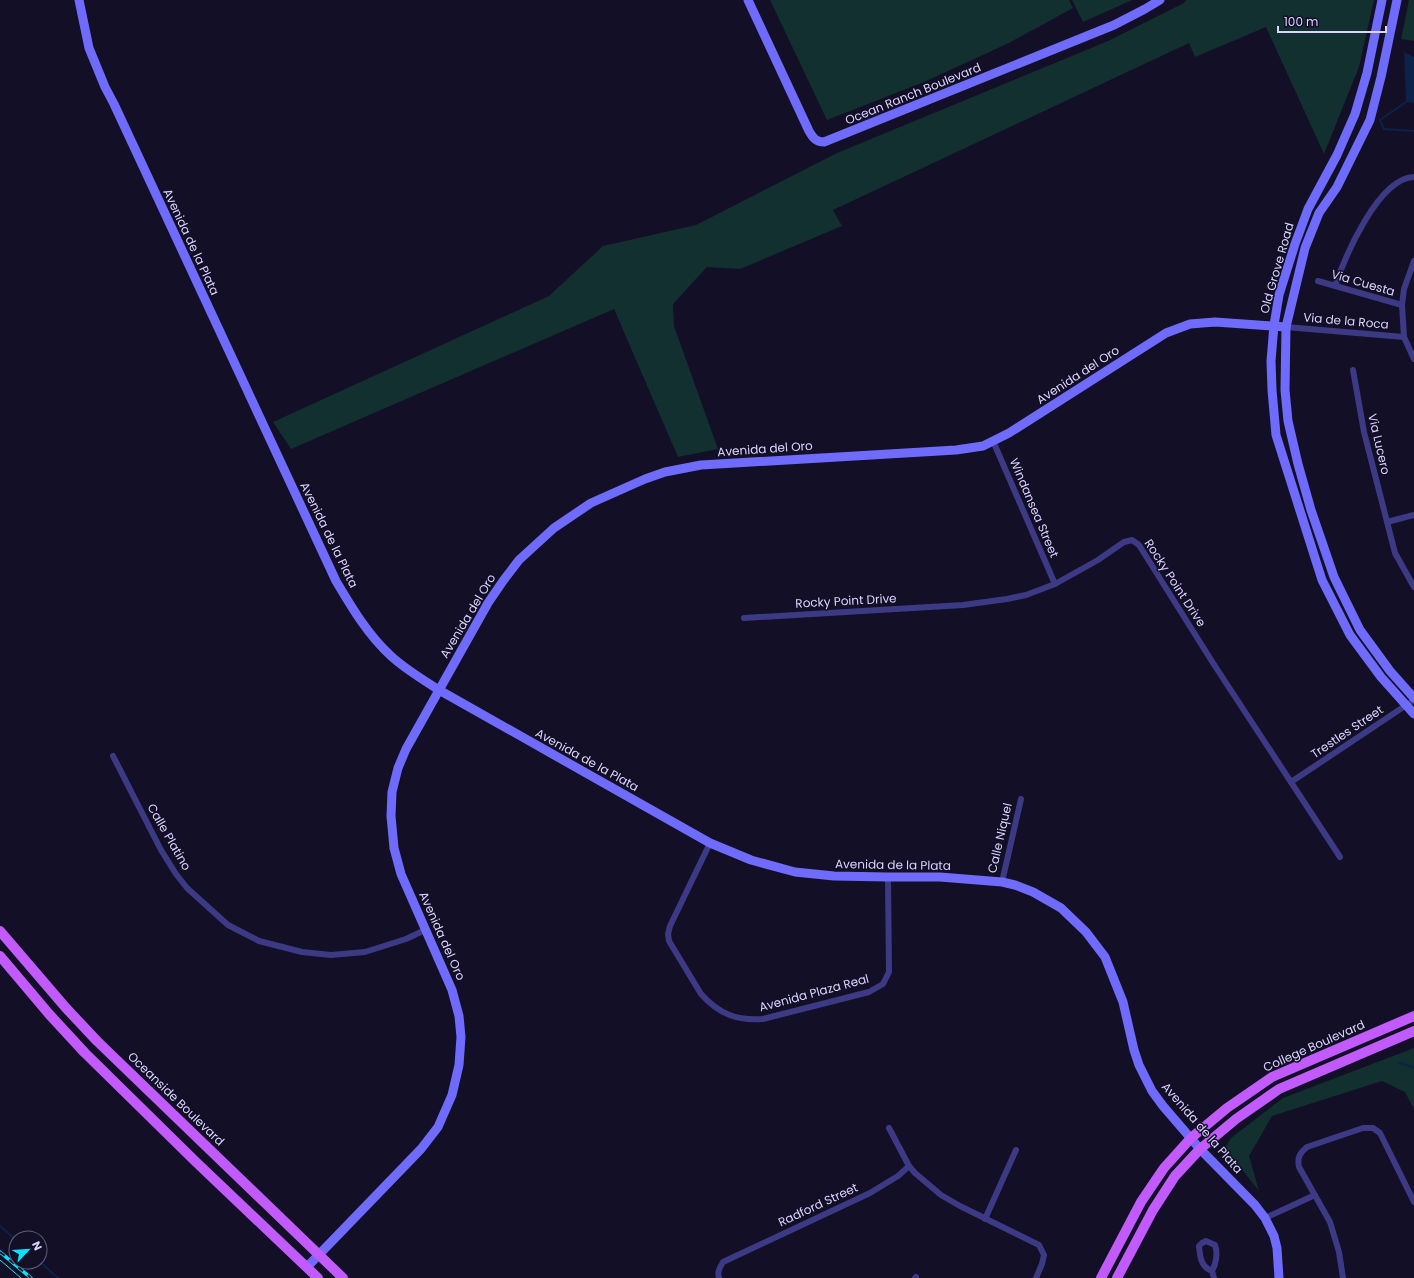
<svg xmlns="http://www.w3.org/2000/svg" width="1414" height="1278" viewBox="0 0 1414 1278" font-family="Poppins,sans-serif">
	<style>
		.green { fill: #12302f }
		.water { fill: #0c2248 }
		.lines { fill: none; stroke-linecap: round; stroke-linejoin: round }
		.stream { stroke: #0c2248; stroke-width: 2 }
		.street { stroke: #3d3a85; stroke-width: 6 }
		.secondary { stroke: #6f6bff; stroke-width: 9 }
		.primary { stroke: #c25bff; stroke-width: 10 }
		.tram { stroke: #00e5ff; stroke-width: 1 }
		.rail-casing { stroke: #00e5ff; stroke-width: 3.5 }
		.rail { stroke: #130f26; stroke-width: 2; stroke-dasharray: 6; stroke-linecap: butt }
		.labels { text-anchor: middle; stroke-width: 3; stroke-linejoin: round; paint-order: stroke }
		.street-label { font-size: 12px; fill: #d9d4ff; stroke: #130f26 }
	</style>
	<rect width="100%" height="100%" fill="#130f26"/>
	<g class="green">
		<path d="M 770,0 L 1069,0 L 1073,8 L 1009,43 L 924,82 L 827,120 Z"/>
		<path d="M 1072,0 L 1132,0 L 1083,22 Z"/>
		<path d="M 1186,0 L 1374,0 L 1359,67 L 1324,154 L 1266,27 L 1195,57 L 1189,43 L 833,210 L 842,226 L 740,269 L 707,267 L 673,304 L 674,326 L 718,449 L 678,457 L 614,309 L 291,449 L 273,422 L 549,296 L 603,246 L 696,225 L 837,153 L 1108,41 L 1184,3 Z"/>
		<path d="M 1409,0 L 1414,0 L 1414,41 L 1401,39 Z"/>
		<path d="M 1414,1048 L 1414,1109 L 1405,1092 L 1382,1081 L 1272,1116 L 1249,1156 L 1259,1191 L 1225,1148 L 1231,1138 L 1283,1098 Z"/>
	</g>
	<path class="water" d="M 1404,52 L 1414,57 L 1414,103 L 1406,102 Z"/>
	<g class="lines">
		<g class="stream">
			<path d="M 1406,102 L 1380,120 L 1384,129 L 1414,131"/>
			<path d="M 1399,1063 L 1413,1067 L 1414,1068"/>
			<path d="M 0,1226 L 16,1240"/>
			<path d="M 40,1262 L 58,1278"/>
		</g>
		<g class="street">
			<path d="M 1414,261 L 1404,289 L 1402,305 L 1404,337 L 1414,359"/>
			<path d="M 1318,281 L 1402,305"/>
			<path d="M 1335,286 C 1345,257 1378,178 1414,177"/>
			<path d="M 1286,327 L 1404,337"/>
			<path d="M 1353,370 L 1364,432 L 1395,553 L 1414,587"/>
			<path d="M 993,441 L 1055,584"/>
			<path d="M 1387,522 L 1414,515"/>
			<path d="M 744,618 L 963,605 L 1007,599 L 1026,595 L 1055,584 L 1098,560 L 1124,542 L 1132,540 L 1139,545 L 1213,663 L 1340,857"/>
			<path d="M 113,756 L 161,850 L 176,874 L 187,888 L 228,925 L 259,941 L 302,952 L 331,955 L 365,952 L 406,939 L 425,930"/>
			<path d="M 1291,782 L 1414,700"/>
			<path d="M 710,843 L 670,926 L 668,934 L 669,941 L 701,994 C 719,1014 737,1021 763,1019 L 869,992 L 883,984 L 889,972 L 888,877"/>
			<path d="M 1002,882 L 1021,799"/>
			<path d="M 889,1128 L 909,1166 L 915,1173 L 941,1195 L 960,1206 L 1039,1245 L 1044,1255 L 1042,1264 L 1036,1278"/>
			<path d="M 1265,1218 L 1315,1195"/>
			<path d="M 985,1219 L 1016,1150"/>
			<path d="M 1212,1271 C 1201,1267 1200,1257 1199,1246 L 1202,1243 L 1206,1241 L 1215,1245 C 1218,1253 1216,1264 1212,1271 L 1214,1278"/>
			<path d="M 719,1278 C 717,1272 720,1267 723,1262 L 870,1193 L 898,1176 L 909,1166"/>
			<path d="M 915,1278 L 916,1277"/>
			<path d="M 1343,1278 L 1339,1252 L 1330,1222 L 1299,1167 C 1297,1157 1300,1153 1307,1147 L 1363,1128 L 1373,1128 L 1380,1133 L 1414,1202"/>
		</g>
		<g class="secondary">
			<path d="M 79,0 L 89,48 L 105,87 L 114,104 L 336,581 C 352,608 368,635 391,656 C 405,669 422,679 439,690 L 710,843 L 751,860 L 795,872 L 834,876 L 888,877 L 940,877 L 1002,882 L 1015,885 L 1033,892 L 1061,908 L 1086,932 L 1105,957 L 1123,1002 L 1134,1050 L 1139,1065 L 1152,1091 L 1163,1106 L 1200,1149 L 1255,1205 L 1265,1218 L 1274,1236 L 1277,1248 L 1279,1278"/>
			<path d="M 748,0 L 809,131 C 813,138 816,142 824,142 L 1114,25 L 1145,9 L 1160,0"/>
			<path d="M 1382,0 L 1367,73 L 1355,114 L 1337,155 L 1308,209 L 1295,244 L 1279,295 L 1274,325 L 1271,361 L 1272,390 L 1276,435 L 1322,580 L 1350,635 L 1381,677 L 1414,714"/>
			<path d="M 1397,0 L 1381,77 L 1370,120 L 1337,187 L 1319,213 L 1305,248 L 1286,327 L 1285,390 L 1288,421 L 1298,464 L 1311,510 L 1334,577 L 1360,630 L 1390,671 L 1414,698"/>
			<path d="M 307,1267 L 421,1149 L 438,1127 L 452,1095 L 459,1065 L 461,1037 L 459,1016 L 452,990 L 401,874 L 394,848 L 391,816 L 392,792 L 398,768 L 406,749 L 488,603 L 503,581 L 519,560 L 554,528 L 591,503 L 645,479 L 665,472 L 701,465 L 956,450 L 983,446 L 1009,433 L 1166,333 L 1190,324 L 1215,322 L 1286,327"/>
		</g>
		<g class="primary">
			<path d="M 0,931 L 66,1008 L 97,1041 L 343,1278"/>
			<path d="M 0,956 L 49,1014 L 85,1053 L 196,1162 L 318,1278"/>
			<path d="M 1101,1278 L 1141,1202 L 1164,1168 L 1191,1138 L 1227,1108 L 1272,1077 L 1414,1016"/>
			<path d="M 1117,1278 L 1153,1210 L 1175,1176 L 1200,1149 L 1236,1119 L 1279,1089 L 1414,1031"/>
		</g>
		<path class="tram" d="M 0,1260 L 21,1278"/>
		<g class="rail-casing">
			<path id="rail" d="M 0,1252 L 31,1278"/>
		</g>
		<use href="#rail" class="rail"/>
	</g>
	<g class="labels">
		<g class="street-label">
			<text transform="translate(913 94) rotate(-22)" y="4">Ocean Ranch Boulevard</text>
			<text transform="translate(191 242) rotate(65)" y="4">Avenida de la Plata</text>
			<text transform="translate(1277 268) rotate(-74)" y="4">Old Grove Road</text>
			<text transform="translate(1363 283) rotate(16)" y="4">Via Cuesta</text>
			<text transform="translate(1346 321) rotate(5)" y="4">Via de la Roca</text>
			<text transform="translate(1078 375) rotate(-33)" y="4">Avenida del Oro</text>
			<text transform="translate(1379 444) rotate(77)" y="4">Via Lucero</text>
			<text transform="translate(765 449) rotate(-4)" y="4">Avenida del Oro</text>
			<text transform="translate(1034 508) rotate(67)" y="4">Windansea Street</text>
			<text transform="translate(329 535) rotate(64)" y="4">Avenida de la Plata</text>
			<text transform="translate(1175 583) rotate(57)" y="4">Rocky Point Drive</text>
			<text transform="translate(846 601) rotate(-3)" y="4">Rocky Point Drive</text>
			<text transform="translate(468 616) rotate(-59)" y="4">Avenida del Oro</text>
			<text transform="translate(1347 732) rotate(-34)" y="4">Trestles Street</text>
			<text transform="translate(587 760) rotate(29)" y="4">Avenida de la Plata</text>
			<text transform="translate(169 837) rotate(60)" y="4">Calle Platino</text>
			<text transform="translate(1000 838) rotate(-77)" y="4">Calle Niquel</text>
			<text transform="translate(893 865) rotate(1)" y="4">Avenida de la Plata</text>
			<text transform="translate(442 936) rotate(66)" y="4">Avenida del Oro</text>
			<text transform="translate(814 993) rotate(-15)" y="4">Avenida Plaza Real</text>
			<text transform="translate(1314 1046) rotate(-24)" y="4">College Boulevard</text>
			<text transform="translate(176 1099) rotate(44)" y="4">Oceanside Boulevard</text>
			<text transform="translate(1202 1128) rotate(49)" y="4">Avenida de la Plata</text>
			<text transform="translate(818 1205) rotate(-25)" y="4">Radford Street</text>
		</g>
	</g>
	<g transform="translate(28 1250) rotate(65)"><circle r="19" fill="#130f26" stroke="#625e7d"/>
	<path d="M0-3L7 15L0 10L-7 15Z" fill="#00e5ff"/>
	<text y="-6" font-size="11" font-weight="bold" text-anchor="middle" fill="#d9d4ff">N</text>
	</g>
	<path d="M1278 26v6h108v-6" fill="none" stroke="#d9d4ff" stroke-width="2"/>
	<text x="1284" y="26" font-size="12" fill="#d9d4ff" stroke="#130f26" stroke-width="3" paint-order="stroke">100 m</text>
</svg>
